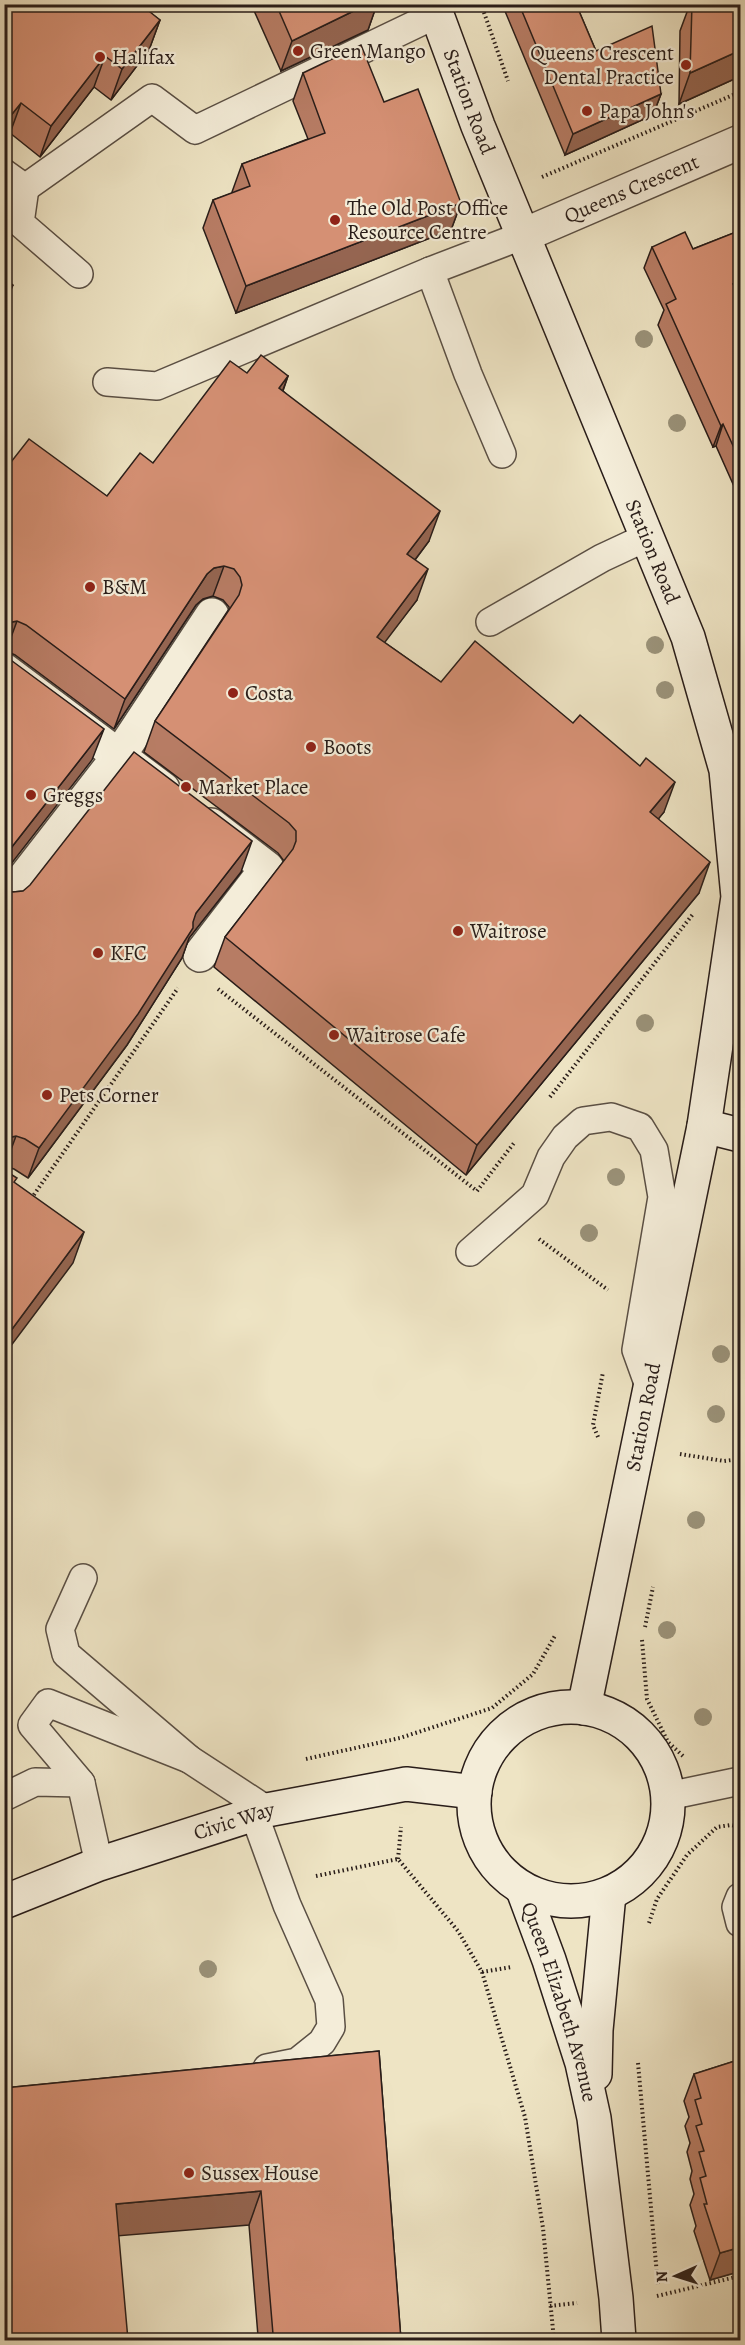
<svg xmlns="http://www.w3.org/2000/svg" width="745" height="2345" viewBox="0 0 745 2345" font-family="Alegreya,serif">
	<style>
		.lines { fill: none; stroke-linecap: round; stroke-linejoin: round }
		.lane-casing { stroke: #5a4f44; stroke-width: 30 }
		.street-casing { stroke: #5a4f44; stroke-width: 36 }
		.secondary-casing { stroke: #291d19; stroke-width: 36 }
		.path { stroke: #291d19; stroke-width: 4; stroke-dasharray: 1.5 3; stroke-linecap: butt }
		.lane { stroke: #f4edd9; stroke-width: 27 }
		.street { stroke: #f4edd9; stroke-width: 33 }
		.secondary { stroke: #f4edd9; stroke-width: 33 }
		.tree { fill: #9a9279 }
		.wall { fill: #b77c64; stroke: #291d19; stroke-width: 1.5 }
		.shaded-wall { fill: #956551; stroke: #291d19; stroke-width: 1.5 }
		.building { fill: #d59074; stroke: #291d19; stroke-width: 1.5 }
		.poi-dot { fill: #8f2418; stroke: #f4edd9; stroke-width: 2 }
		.labels { text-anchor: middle; stroke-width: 4.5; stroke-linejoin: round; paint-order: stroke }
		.poi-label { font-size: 21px; fill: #291d19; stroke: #f4edd9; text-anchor: start }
		.street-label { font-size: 21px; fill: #291d19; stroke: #f4edd9 }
	</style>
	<rect width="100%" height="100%" fill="#eee4c4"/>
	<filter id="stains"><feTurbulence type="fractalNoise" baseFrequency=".00333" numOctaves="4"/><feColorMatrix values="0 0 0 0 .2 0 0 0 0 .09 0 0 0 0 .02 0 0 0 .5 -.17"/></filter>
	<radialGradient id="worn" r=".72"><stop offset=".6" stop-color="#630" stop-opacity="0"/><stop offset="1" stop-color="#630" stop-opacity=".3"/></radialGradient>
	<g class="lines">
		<g class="lane-casing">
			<g id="lane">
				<path d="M 4,173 L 25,188 L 152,98 L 195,130 L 437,14"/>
				<path d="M 25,188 L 20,223 L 79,274"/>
				<path d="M 430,271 L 468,374 L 502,454"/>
				<path d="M 107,382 L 157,386 L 430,271 L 524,235"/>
				<path d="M 490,622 L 602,558 L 647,537"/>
				<path d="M 470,1252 L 535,1195 L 551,1157 L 565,1137 L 583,1121 L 611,1117 L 640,1127 L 654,1150 L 662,1197 L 636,1350 L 649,1386"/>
				<path d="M 83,1578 L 60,1629 L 66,1654 L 189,1759 L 267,1810"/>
				<path d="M 668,1796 L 740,1781"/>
				<path d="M 4,1797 L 35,1782 L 81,1783"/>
				<path d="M 254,1814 L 287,1905 L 329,2000 L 331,2027 L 322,2042 L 297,2062 L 267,2068"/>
				<path d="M 99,1864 L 81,1783 L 32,1725 L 48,1703 L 189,1759"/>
				<path d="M 740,1897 L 736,1907 L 740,1923"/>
			</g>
		</g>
		<g class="street-casing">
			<g id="street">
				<path id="s1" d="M 524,235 L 740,142"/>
				<path d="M 4,670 L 119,756 L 4,904"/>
				<path d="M 163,789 L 119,756 L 212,615"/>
				<path d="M 200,955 L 267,868 L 211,825"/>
			</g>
		</g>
		<g class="secondary-casing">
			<g id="secondary">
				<path id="s2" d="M 433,4 L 478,126 L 688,637 L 726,770 L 738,897 L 704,1126 L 584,1708"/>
				<path d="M 704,1126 L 740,1135"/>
				<circle cx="571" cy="1804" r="97"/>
				<path id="s3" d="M 523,1890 L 549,1960 L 582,2063 L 594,2118 L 616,2298 L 619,2340"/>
				<path id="s4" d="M 4,1902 L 99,1864 L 267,1810 L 406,1784 L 475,1792"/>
				<path d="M 595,2074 L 596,2030 L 609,1894"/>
			</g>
		</g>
		<g class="path">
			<path d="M 481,4 L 508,81"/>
			<path d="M 542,177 L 740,92"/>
			<path d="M 218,989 L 477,1191 L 514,1143"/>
			<path d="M 550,1097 L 693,914"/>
			<path d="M 30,1196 L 33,1196 L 178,988"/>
			<path d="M 539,1239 L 608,1290"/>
			<path d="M 598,1437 L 593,1425 L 603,1372"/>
			<path d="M 680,1454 L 724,1461 L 740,1459"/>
			<path d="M 645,1627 L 653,1587"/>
			<path d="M 642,1640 L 647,1699 L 668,1742 L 683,1756"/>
			<path d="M 306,1759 L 400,1738 L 492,1708 L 533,1674 L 556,1634"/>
			<path d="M 398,1859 L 401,1827"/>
			<path d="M 316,1876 L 398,1859 L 458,1931 L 482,1972 L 525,2117 L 543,2228 L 554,2340"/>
			<path d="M 649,1923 L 657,1899 L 687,1855 L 717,1827 L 731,1825 L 740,1827"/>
			<path d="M 482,1972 L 511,1967"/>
			<path d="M 638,2063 L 658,2286"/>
			<path d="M 657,2296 L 740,2276"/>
			<path d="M 550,2306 L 577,2303"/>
		</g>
		<use href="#lane" class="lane"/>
		<use href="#street" class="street"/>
		<use href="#secondary" class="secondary"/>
	</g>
	<g class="tree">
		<circle cx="644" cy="339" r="9"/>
		<circle cx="677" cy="423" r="9"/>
		<circle cx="655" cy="645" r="9"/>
		<circle cx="665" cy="690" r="9"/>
		<circle cx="645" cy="1023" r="9"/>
		<circle cx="616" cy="1177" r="9"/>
		<circle cx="589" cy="1233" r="9"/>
		<circle cx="721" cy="1354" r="9"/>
		<circle cx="716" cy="1414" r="9"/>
		<circle cx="696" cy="1520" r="9"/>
		<circle cx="667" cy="1630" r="9"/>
		<circle cx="703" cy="1717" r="9"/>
		<circle cx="208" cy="1969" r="9"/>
	</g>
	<g class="wall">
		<path d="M 4,4 L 145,4 L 144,8 L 160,20 L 149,50 L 111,100 L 94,87 L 40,157 L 10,133 L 4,140 Z"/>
		<path d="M 251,4 L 377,4 L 368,30 L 281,71 Z"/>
		<path d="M 502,4 L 576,4 L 596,51 L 661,94 L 653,115 L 565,155 Z"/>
		<path d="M 690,4 L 741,4 L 741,76 L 679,104 L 680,31 Z"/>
		<path d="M 303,73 L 384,102 L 461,203 L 451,230 L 236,313 L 203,228 L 213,200 L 233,193 L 232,192 L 242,164 L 308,139 L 293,101 Z"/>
		<path d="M 741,230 L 740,299 L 741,496 L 739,492 L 737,493 L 716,446 L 713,447 L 658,325 L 664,310 L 644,268 L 652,247 L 693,249 Z"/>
		<path d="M 247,373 L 288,376 L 283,391 L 429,541 L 415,560 L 417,600 L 384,642 L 441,682 L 664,812 L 658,819 L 699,893 L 466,1175 L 214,967 L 225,937 L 284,861 L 278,853 L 144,752 L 155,721 L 229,609 L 229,607 L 223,600 L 213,596 L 203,599 L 196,605 L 114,729 L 15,655 L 6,651 L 4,471 L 107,496 L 153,463 Z"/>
		<path d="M 241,872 L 189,938 L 182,958 L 127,1045 L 28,1178 L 14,1169 L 4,1166 L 13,892 Z"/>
		<path d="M 379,2051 L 401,2340 L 258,2336 L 249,2225 L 4,2088 Z"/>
		<path d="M 741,2059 L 741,2338 L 738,2272 L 710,2280 L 694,2231 L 696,2226 L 690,2205 L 694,2194 L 690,2179 L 692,2171 L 687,2152 L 690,2143 L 685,2126 L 689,2117 L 684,2101 L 694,2074 Z"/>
	</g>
	<g class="shaded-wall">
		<path d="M 368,4 L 377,4 L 368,30 L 281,71 L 292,41 Z"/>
		<path d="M 160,20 L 149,50 L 111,100 L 122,69 Z"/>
		<path d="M 741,50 L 741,76 L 679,104 L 690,73 Z"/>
		<path d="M 105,56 L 94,87 L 40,157 L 51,126 Z"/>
		<path d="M 661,94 L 653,115 L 565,155 L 573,134 Z"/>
		<path d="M 21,103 L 10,133 L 4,140 L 4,124 Z"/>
		<path d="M 461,203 L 451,230 L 236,313 L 246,286 Z"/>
		<path d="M 741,281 L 741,299 L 725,305 L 733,284 Z"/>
		<path d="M 13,285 L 4,307 L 4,295 Z"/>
		<path d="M 288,376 L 277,406 L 279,388 Z"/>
		<path d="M 723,424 L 716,446 L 713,447 L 721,426 Z"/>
		<path d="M 741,482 L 741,487 L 739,492 L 737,493 Z"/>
		<path d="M 440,511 L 429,541 L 396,585 L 407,554 Z"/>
		<path d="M 224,566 L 213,596 L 203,599 L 196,605 L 114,729 L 125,699 L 207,574 L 214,568 Z"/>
		<path d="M 428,569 L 417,600 L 366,667 L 377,637 Z"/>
		<path d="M 17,621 L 6,651 L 4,652 L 4,625 L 7,623 Z"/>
		<path d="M 104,729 L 92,760 L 4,873 L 4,857 Z"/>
		<path d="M 675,782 L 664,812 L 639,843 L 650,812 Z"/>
		<path d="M 252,841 L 241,872 L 189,938 L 182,958 L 127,1045 L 28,1178 L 39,1148 L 196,913 Z"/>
		<path d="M 710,862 L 699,893 L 466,1175 L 477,1145 Z"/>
		<path d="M 16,1136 L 5,1166 L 4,1166 L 4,1140 L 7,1138 Z"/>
		<path d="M 84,1232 L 73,1263 L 4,1355 L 4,1340 Z"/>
		<path d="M 261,2191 L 249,2225 L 104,2237 L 116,2204 Z"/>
		<path d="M 741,2247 L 741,2265 L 738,2272 L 710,2280 L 720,2253 Z"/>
	</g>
	<g class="building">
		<path d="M 4,4 L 140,4 L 160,20 L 122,69 L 105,56 L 51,126 L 21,103 L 4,124 Z"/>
		<path d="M 276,4 L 368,4 L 292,41 Z"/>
		<path d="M 519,4 L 576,4 L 596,51 L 652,26 L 661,94 L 573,134 Z"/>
		<path d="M 692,4 L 741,4 L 741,50 L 690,73 Z"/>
		<path d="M 361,45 L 384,102 L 418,89 L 461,203 L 246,286 L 213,200 L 250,186 L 242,164 L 325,133 L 303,73 Z"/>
		<path d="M 741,230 L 741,281 L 733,284 L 741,300 L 741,463 L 723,424 L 721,426 L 666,304 L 676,299 L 652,247 L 685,232 L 693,249 Z"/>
		<path d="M 4,278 L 13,285 L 4,295 Z"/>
		<path d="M 261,355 L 288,376 L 279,388 L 440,511 L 407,554 L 428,569 L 377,637 L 441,682 L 475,641 L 573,723 L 580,715 L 640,766 L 646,758 L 675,782 L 650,812 L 710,862 L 477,1145 L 225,937 L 293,849 L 296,841 L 296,831 L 289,823 L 155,721 L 239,595 L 242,585 L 240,577 L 234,569 L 224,566 L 214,568 L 207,574 L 125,699 L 26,625 L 17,621 L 7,623 L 4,625 L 4,471 L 29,439 L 107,496 L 140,453 L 153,463 L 230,361 L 247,373 Z"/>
		<path d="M 4,655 L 104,729 L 4,857 Z"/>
		<path d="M 134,752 L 252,841 L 196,913 L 193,922 L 193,928 L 138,1014 L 39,1148 L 25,1139 L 16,1136 L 7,1138 L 4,1140 L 4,889 L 13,892 L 23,891 L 30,885 Z"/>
		<path d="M 4,1170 L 17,1178 L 14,1182 L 84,1232 L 4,1340 Z"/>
		<path d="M 379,2051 L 401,2340 L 205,2340 L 273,2334 L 261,2191 L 116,2204 L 128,2340 L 4,2340 L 4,2088 Z"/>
		<path d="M 741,2059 L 741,2247 L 720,2253 L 704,2204 L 707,2204 L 700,2178 L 706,2176 L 699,2152 L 704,2151 L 696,2126 L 702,2124 L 695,2100 L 701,2098 L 694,2074 Z"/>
	</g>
	<g class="poi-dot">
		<circle cx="298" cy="51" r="6"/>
		<circle cx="100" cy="57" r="6"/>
		<circle cx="686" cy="65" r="6"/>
		<circle cx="587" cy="111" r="6"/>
		<circle cx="335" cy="220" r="6"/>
		<circle cx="90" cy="587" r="6"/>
		<circle cx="233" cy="693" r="6"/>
		<circle cx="311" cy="747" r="6"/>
		<circle cx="186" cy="787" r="6"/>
		<circle cx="31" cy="795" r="6"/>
		<circle cx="458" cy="931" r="6"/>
		<circle cx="98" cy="953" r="6"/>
		<circle cx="334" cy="1035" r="6"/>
		<circle cx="47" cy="1095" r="6"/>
		<circle cx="189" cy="2173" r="6"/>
	</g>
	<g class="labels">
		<g class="poi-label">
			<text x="310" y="58">Green Mango</text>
			<text x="674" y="60" text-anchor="end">Queens Crescent<tspan x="674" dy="24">Dental Practice</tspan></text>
			<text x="112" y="64">Halifax</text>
			<text x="599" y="118">Papa John's</text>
			<text x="347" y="215">The Old Post Office<tspan x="347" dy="24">Resource Centre</tspan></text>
			<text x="102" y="594">B&amp;M</text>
			<text x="245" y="700">Costa</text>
			<text x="323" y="754">Boots</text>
			<text x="198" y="794">Market Place</text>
			<text x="43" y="802">Greggs</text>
			<text x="470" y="938">Waitrose</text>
			<text x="110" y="960">KFC</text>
			<text x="346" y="1042">Waitrose Cafe</text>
			<text x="59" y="1102">Pets Corner</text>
			<text x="201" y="2180">Sussex House</text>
		</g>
		<g class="street-label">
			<text dy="7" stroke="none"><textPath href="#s2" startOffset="104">Station Road</textPath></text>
			<text dy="7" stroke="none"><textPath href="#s1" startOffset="117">Queens Crescent</textPath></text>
			<text dy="7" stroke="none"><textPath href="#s2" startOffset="590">Station Road</textPath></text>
			<text transform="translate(643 1417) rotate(-79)" y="7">Station Road</text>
			<text dy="7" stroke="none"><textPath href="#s4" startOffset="244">Civic Way</textPath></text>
			<text dy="7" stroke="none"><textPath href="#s3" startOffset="118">Queen Elizabeth Avenue</textPath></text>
		</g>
	</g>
	<rect width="745" height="2345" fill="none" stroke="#eee4c4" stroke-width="24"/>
	<rect x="6" y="6" width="733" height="2333" fill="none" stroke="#291d19" stroke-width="3"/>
	<rect x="12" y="12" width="721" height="2321" fill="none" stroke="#291d19" stroke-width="1.5"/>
	<g transform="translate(676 2276) rotate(267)" stroke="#f4edd9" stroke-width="4.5" paint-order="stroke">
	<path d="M0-4.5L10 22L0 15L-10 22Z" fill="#291d19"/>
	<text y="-9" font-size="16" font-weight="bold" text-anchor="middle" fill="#291d19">N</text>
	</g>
	<rect width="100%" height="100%" filter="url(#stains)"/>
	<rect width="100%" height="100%" fill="url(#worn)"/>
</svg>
